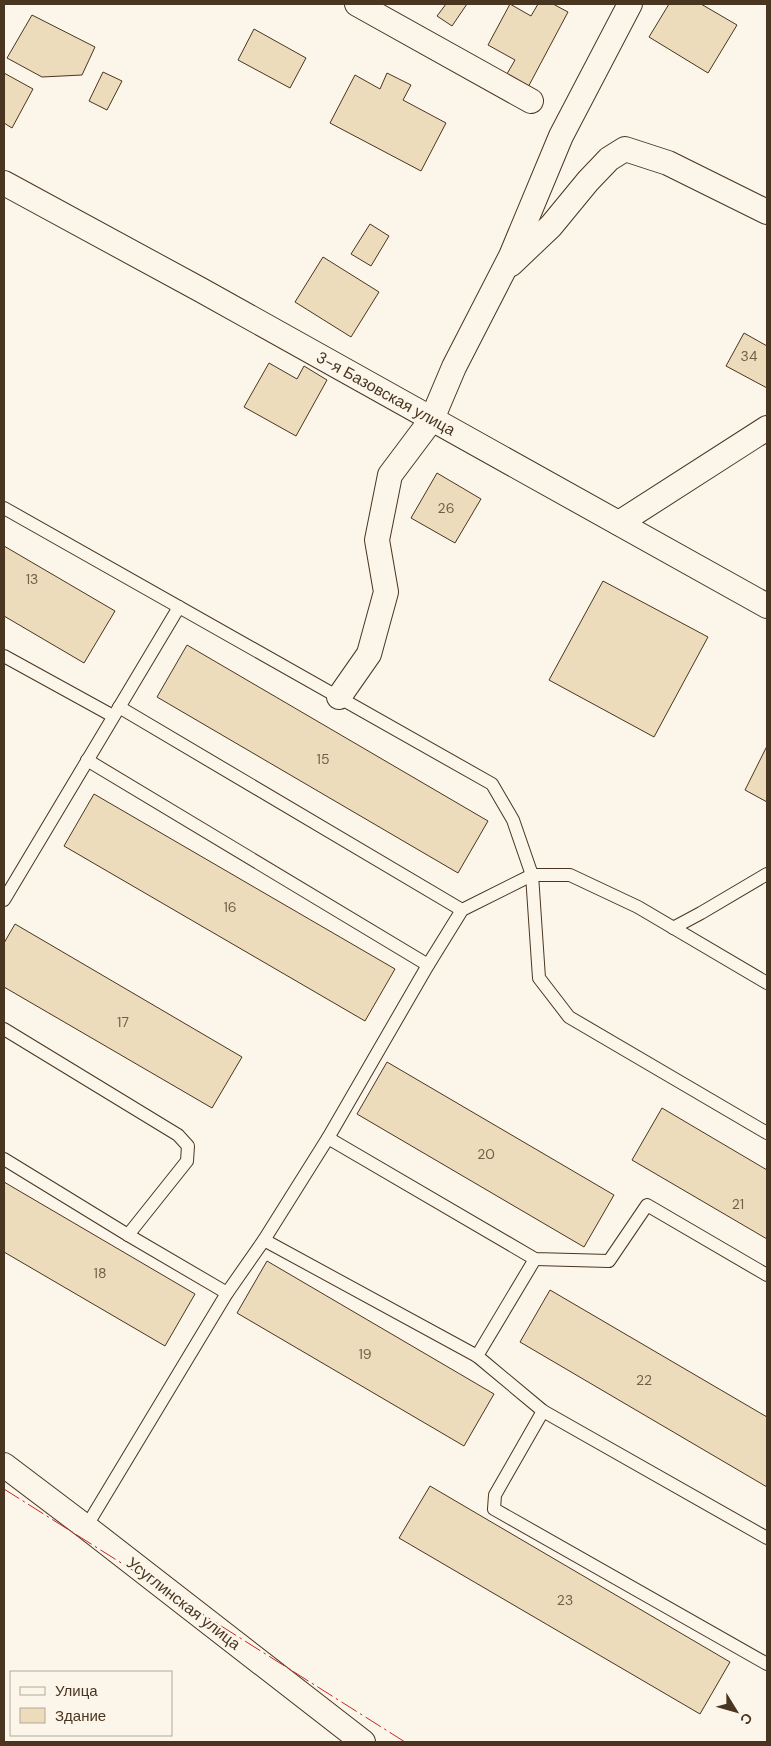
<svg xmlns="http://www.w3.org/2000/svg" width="771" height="1746" viewBox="0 0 771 1746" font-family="'DM Sans',sans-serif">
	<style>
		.building { fill: #ecdcbc; stroke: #4a3520 }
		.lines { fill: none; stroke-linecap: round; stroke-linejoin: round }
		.service-casing { stroke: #4a3520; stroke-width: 14 }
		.minor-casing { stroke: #4a3520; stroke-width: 26 }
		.service { stroke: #fbf6e9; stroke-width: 12 }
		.minor { stroke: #fbf6e9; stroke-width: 24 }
		.power { stroke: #c62828; stroke-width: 1; stroke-dasharray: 18 4 2.5 4; stroke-linecap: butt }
		.labels { text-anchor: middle; stroke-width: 4; stroke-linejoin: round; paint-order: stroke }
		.number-label { font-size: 14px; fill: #725f47 }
		.street-label { font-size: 16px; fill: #4a3520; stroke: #fbf6e9 }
	</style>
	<rect width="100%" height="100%" fill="#fbf6e9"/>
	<g class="building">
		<path d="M 446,4 L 467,4 L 452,26 L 437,16 Z"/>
		<path d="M 510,4 L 531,16 L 538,4 L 553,4 L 568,12 L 526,91 L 504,79 L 515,60 L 488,45 Z"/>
		<path d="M 669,4 L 701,4 L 737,25 L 708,73 L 649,37 Z"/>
		<path d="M 32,15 L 95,47 L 82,75 L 42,77 L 7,58 Z"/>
		<path d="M 254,29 L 306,58 L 290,88 L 238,60 Z"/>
		<path d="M 103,72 L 122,81 L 107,110 L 89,101 Z"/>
		<path d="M 4,73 L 33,89 L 12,128 L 4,123 Z"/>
		<path d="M 387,73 L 411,85 L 403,100 L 446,123 L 421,171 L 330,123 L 355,75 L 380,89 Z"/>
		<path d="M 370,224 L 389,236 L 371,266 L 351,254 Z"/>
		<path d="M 323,257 L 379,292 L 351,337 L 295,302 Z"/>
		<path d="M 744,333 L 767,346 L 767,388 L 726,366 Z"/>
		<path d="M 269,363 L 297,379 L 304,366 L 327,380 L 296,436 L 244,407 Z"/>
		<path d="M 437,473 L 481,499 L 455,543 L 411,518 Z"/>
		<path d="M 4,546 L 115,611 L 84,663 L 4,616 Z"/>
		<path d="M 603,581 L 708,637 L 654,737 L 549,680 Z"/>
		<path d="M 187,645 L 488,821 L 458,873 L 157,697 Z"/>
		<path d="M 767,746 L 767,802 L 745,790 Z"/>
		<path d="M 94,794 L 395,969 L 365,1021 L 64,846 Z"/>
		<path d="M 15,924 L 242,1057 L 212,1108 L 4,987 L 4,943 Z"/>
		<path d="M 387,1062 L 614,1195 L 584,1247 L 357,1114 Z"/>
		<path d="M 662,1108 L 767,1170 L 767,1239 L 632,1160 Z"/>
		<path d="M 4,1182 L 195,1294 L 165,1346 L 4,1252 Z"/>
		<path d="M 267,1261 L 494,1394 L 464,1446 L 237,1313 Z"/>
		<path d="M 550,1290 L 767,1417 L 767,1487 L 520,1342 Z"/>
		<path d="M 430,1486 L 730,1662 L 700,1714 L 399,1538 Z"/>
	</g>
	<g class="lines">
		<g class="service-casing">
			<g id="service">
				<path d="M 4,508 L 492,784 L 513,820 L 532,875 L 539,978 L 569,1017 L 767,1133"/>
				<path d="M 4,656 L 113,716"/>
				<path d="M 119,707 L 462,910"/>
				<path d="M 87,760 L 428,965"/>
				<path d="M 4,900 L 179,607"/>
				<path d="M 673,928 L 701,913 L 767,874"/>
				<path d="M 4,1029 L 178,1135 L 188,1146 L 187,1161 L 128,1235"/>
				<path d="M 328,1138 L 535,1259 L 609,1261 L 647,1205 L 767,1275"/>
				<path d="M 4,1159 L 128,1235 L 227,1293"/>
				<path d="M 264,1240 L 477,1356 L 543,1411 L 767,1538"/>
				<path d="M 477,1356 L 535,1259"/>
				<path d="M 543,1411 L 495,1495 L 494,1509 L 767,1664"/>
				<path d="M 86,1527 L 227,1293 L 264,1240 L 328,1138 L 428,965 L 462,910 L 532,875 L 570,875 L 638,907 L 767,983"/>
			</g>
		</g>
		<g class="minor-casing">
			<g id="minor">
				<path d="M 357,4 L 531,101"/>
				<path d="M 4,183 L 201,290 L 767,606"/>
				<path d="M 511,264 L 551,226 L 588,181 L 609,159 L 625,149 L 668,163 L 767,212"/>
				<path d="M 619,523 L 767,428"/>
				<path d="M 339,697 L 369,654 L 386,592 L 377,540 L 390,475 L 432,419 L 454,367 L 511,256 L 561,136 L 630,4"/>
				<path d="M 4,1465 L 86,1527 L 363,1742"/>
			</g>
		</g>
		<use href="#service" class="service"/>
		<use href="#minor" class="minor"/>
		<path class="power" d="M 4,1489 L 405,1742"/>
	</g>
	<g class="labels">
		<g class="number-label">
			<text x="749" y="361">34</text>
			<text x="446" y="513">26</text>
			<text x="32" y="584">13</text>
			<text x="323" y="764">15</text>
			<text x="230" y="912">16</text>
			<text x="123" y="1027">17</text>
			<text x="486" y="1159">20</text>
			<text x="738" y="1209">21</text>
			<text x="100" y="1278">18</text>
			<text x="365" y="1359">19</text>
			<text x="644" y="1385">22</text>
			<text x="565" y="1605">23</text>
		</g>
		<g class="street-label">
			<text transform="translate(386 393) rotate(29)" y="6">3-я Базовская улица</text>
			<text transform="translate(184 1603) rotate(38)" y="6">Усуглинская улица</text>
		</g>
	</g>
	<rect width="771" height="1746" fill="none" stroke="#4a3520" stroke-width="10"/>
	<rect x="10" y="1671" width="162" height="65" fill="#fbf6e9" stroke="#b4a999"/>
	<rect x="20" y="1687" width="25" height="8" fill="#fbf6e9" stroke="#b4a999"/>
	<text x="55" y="1696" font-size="15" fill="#4a3520">Улица</text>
	<rect x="20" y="1708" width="25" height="15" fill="#ecdcbc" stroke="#b4a999"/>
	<text x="55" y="1721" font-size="15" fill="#4a3520">Здание</text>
	<g transform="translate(736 1711) rotate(127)" stroke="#fbf6e9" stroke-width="4" paint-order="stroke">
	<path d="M0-4L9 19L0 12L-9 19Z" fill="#4a3520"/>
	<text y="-8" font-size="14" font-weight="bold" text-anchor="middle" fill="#4a3520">С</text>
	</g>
</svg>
